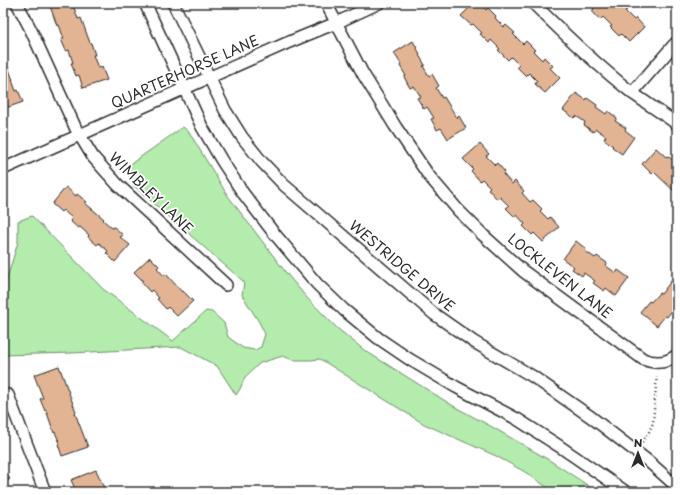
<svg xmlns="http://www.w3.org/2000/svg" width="680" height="495" viewBox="0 0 680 495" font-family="'Playpen Sans',sans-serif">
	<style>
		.green { fill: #b4ecae; stroke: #708c6c }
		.building { fill: #e2b493; stroke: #2b2b2b }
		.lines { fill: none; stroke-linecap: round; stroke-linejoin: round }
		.minor-casing { stroke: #2b2b2b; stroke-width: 14 }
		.path { stroke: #2b2b2b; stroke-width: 2.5; stroke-dasharray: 1 3; stroke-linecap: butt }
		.minor { stroke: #fff; stroke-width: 11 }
		.labels { text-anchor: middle; stroke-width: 3.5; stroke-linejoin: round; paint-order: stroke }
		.street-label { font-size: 14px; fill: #2b2b2b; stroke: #fff }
	</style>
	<rect width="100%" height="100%" fill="#fff"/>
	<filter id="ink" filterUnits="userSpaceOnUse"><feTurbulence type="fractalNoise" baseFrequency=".025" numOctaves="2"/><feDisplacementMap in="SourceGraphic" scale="8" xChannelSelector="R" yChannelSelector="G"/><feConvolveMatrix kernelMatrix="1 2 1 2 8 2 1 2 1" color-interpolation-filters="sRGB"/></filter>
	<g filter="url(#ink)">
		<path class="green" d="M 183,127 L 189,132 L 228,196 L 287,274 L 307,298 L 337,328 L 364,350 L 455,407 L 494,428 L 549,460 L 598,492 L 554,492 L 525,472 L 496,456 L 424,424 L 320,359 L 311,360 L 293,360 L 283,356 L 260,363 L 245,377 L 240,389 L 236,395 L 217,366 L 181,347 L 72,353 L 3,355 L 3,286 L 5,285 L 18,242 L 18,221 L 32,216 L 103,289 L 173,341 L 206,311 L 212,312 L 224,323 L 228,337 L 243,348 L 255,350 L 261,347 L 265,334 L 259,322 L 242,295 L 244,282 L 134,186 L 129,176 L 127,169 L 132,163 Z"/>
		<g class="building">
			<path d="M 49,3 L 76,3 L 77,4 L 73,5 L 78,19 L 81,18 L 90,43 L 91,43 L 95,55 L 93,55 L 98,68 L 102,67 L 107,80 L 83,88 L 79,75 L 76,76 L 71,63 L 73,63 L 69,50 L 66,51 L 61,39 L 64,39 L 59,25 L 57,26 Z"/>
			<path d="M 474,3 L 479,3 L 486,10 L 488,8 L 496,16 L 495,18 L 504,27 L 506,25 L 515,33 L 513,34 L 523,44 L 526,41 L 535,50 L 533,51 L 542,60 L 544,57 L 553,66 L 550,68 L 560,78 L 545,93 L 535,84 L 537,81 L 529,73 L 526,76 L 517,67 L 519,65 L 511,57 L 508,60 L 498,50 L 500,49 L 491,40 L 489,43 L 480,34 L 482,33 L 473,24 L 471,25 L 461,16 Z"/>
			<path d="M 588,3 L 620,3 L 627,10 L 625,11 L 634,20 L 636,18 L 644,27 L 629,42 L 621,34 L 619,36 L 610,27 L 612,26 L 603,17 L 600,20 L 592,11 L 594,9 Z"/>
			<path d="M 413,41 L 420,54 L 419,55 L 425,65 L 423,66 L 429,76 L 432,74 L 439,86 L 436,88 L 442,98 L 444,97 L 457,118 L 459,116 L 466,128 L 448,139 L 441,128 L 437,130 L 431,119 L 434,118 L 427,107 L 424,109 L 417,98 L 421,97 L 414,86 L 410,88 L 404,77 L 406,76 L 400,66 L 401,64 L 394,53 Z"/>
			<path d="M 3,54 L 13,80 L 12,80 L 16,91 L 18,90 L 23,102 L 3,109 Z"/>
			<path d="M 576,93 L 586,100 L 587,98 L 597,105 L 596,107 L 606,114 L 608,111 L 617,118 L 615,121 L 626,128 L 625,130 L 634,137 L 622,154 L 612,147 L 613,146 L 604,139 L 606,136 L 596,129 L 593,132 L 584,125 L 585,122 L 576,116 L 574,118 L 563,110 Z"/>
			<path d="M 480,144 L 489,154 L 486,156 L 495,165 L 497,163 L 505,172 L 503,174 L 512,184 L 515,181 L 524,191 L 522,193 L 530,202 L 533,200 L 542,209 L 540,211 L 548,219 L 550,217 L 559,227 L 543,242 L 534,233 L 532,235 L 523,226 L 525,224 L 517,215 L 515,217 L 506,208 L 509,206 L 500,197 L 497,199 L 488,189 L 490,187 L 482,179 L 480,181 L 471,171 L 473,169 L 463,159 Z"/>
			<path d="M 656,148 L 666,157 L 668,156 L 677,164 L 677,191 L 674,189 L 673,190 L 654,172 L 652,174 L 642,164 Z"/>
			<path d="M 66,187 L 76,196 L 77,194 L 87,202 L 85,203 L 104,219 L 103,220 L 112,228 L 114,227 L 123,235 L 120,237 L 130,245 L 115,262 L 106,253 L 108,251 L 99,243 L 97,245 L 88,237 L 89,235 L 80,227 L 78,228 L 70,221 L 72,218 L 63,210 L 61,212 L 52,204 Z"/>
			<path d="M 576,241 L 586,249 L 585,251 L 595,258 L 597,256 L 607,263 L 606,266 L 616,273 L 618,270 L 629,278 L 616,296 L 606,288 L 604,291 L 593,283 L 595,281 L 584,273 L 582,276 L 572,269 L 574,267 L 563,259 Z"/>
			<path d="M 150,257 L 159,266 L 157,268 L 164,276 L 166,274 L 182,292 L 183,291 L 193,301 L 177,316 L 168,307 L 166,309 L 157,299 L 159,298 L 152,290 L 150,292 L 141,282 L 143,281 L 134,272 Z"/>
			<path d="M 676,275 L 677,276 L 677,309 L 674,308 L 667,317 L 665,316 L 657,326 L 640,312 L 649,301 L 651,302 L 659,293 L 661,294 Z"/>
			<path d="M 59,366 L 76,412 L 75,413 L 88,447 L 62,456 L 58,444 L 60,444 L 55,432 L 54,433 L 46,410 L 45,411 L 40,399 L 43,398 L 34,375 Z"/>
			<path d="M 3,470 L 10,479 L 3,484 Z"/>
			<path d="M 96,470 L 106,492 L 76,491 L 71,480 Z"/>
		</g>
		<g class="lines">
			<g class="minor-casing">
				<g id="minor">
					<path d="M 17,3 L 30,28 L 76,129 L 93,157 L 118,185 L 226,285"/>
					<path d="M 145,3 L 202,127 L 222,161 L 243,193 L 273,232 L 317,284 L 344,310 L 378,338 L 409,359 L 456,387 L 517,419 L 559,446 L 626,492"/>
					<path d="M 173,3 L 225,110 L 242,137 L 262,162 L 284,185 L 434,314 L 474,342 L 532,376 L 591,417 L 648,461 L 675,485 L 677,490"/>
					<path d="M 326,3 L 363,74 L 395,126 L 429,176 L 458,210 L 483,235 L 523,271 L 643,359 C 655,364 667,363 677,355"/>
					<path d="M 533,3 C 564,34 597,65 631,92 C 646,103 662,113 677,124"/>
					<path d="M 632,93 L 672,47 L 677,42"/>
					<path d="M 3,169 L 287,43 L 336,23 L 379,3"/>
					<path d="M 8,395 L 45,492"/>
				</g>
			</g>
			<path class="path" d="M 642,442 L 648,434 L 653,423 L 657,374"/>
			<use href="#minor" class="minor"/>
		</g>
	</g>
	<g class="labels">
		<g class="street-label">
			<text transform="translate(185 72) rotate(-24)" y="5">QUARTERHORSE LANE</text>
			<text transform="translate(151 193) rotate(44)" y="5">WIMBLEY LANE</text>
			<text transform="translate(402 266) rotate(40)" y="5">WESTRIDGE DRIVE</text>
			<text transform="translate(560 276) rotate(38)" y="5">LOCKLEVEN LANE</text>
		</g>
	</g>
	<rect width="680" height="495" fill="none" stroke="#fff" stroke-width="16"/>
	<rect x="8" y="8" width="664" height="479" fill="none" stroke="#2b2b2b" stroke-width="1.5" filter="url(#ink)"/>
	<g transform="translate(638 453)" stroke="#ffffff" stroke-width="3" paint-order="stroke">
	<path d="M0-3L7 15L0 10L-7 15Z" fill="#2b2b2b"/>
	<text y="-6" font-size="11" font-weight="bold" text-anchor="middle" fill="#2b2b2b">N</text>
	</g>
</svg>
